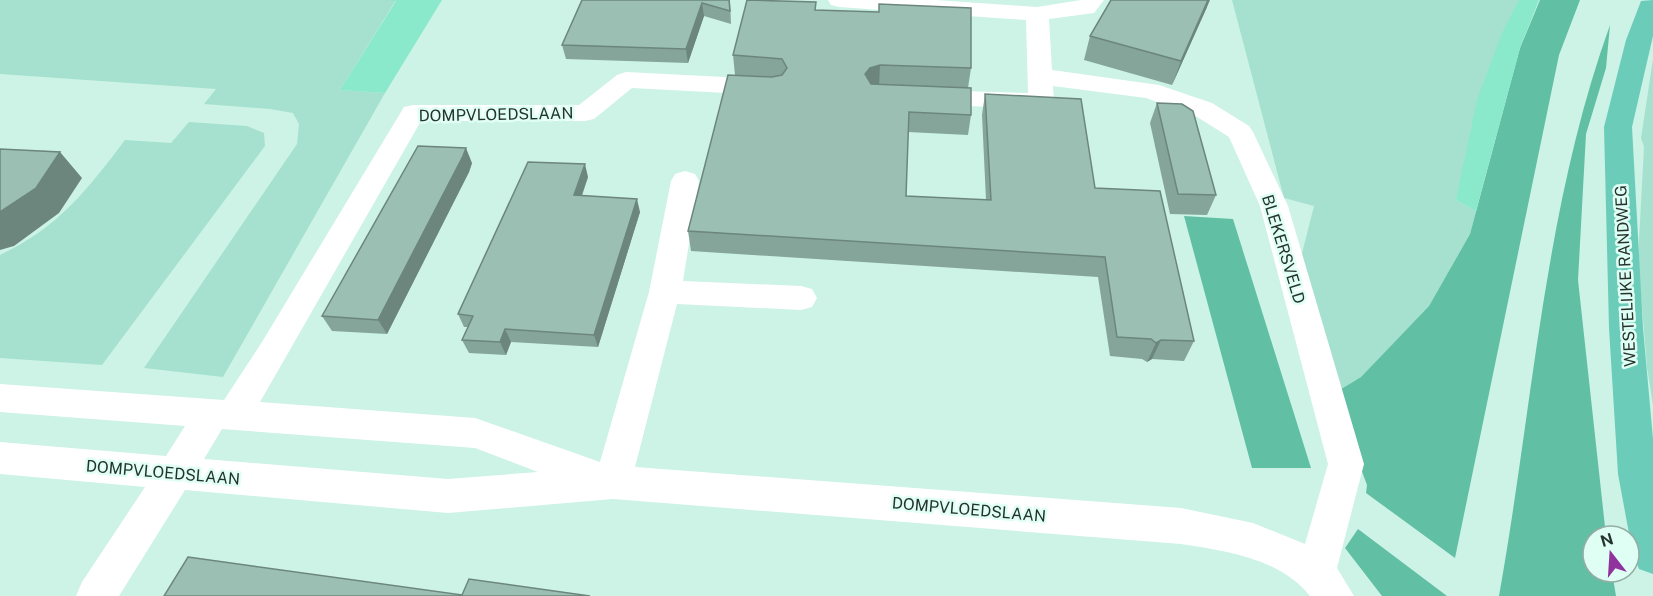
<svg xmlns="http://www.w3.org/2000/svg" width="1653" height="596" viewBox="0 0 1653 596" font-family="'Public Sans',sans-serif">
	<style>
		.green { fill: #a5e1ce }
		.forest { fill: #61bfa4 }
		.water { fill: #8ae8cb }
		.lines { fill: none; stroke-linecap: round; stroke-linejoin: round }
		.minor { fill: #fff; fill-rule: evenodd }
		.primary { fill: #6bcdb9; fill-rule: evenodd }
		.wall { fill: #85a59a }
		.shaded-wall { fill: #6c867d }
		.building { fill: #9bc0b3; stroke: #6c867d; stroke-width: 1.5 }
		.labels { text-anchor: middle; stroke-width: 5; stroke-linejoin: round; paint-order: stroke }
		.street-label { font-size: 16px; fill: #25332e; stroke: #e0fff4 }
	</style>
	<rect width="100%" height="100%" fill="#cdf3e6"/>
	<g class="green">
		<path d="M 0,0 L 396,0 L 340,90 L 385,93 L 223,377 L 144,368 L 297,144 L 299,124 L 293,113 L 270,109 L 204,104 L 216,89 L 0,74 Z"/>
		<path d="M 1232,0 L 1520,0 L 1456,200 L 1476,211 L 1470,234 L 1429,306 L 1361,377 L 1333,394 L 1299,265 L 1314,206 L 1284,198 Z"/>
		<path d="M 1653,59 L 1653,405 L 1647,367 L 1638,259 L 1644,147 L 1641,138 Z"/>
		<path d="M 189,122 L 247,126 L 264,133 L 265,146 L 102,365 L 0,358 L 0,255 C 58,228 88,189 125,140 L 171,143 Z"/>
	</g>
	<g class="forest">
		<path d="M 1540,0 L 1580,0 L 1559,55 L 1455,558 L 1366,493 L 1367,485 L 1333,394 L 1361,377 L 1429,306 L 1470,234 L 1520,48 Z"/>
		<path d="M 1610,25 L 1606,68 L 1586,134 L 1578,280 L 1606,536 L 1593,536 L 1593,572 L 1612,572 L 1616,596 L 1499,596 C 1533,406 1544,208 1610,25 Z"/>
		<path d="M 1184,216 L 1233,219 L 1311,468 L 1252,468 Z"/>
		<path d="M 1358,529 L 1447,596 L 1382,596 L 1345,548 Z"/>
	</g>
	<g class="water">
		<path d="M 388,0 L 442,0 L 385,93 L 340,90 L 396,1 Z"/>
		<path d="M 1519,0 L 1539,0 L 1520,48 L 1476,211 L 1456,200 L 1477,100 L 1502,33 Z"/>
	</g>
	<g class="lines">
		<path class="minor" d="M 828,0 L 936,0 L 1037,7 L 1081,0 L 1104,0 L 1094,13 L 1049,19 L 1052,70 L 1159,85 L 1212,103 L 1249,126 L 1253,132 L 1288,206 L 1364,464 L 1337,568 L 1354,596 L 1310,596 C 1279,558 1226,551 1181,544 L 613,499 L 448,513 L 185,490 L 119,596 L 76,596 L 82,582 L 145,487 L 0,474 L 0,442 L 166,456 L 185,426 L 0,412 L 0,384 L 224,400 L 262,342 L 404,107 L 413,105 L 579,105 L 617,75 L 626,72 L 766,79 L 775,81 L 779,87 L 775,93 L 766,95 L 632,88 L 594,119 L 585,121 L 421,121 L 260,402 L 475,418 L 600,462 L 649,292 L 671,181 L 675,174 L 685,171 L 695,174 L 699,181 L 683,281 L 801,286 L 812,289 L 817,298 L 812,307 L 801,310 L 677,304 L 635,467 L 1181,508 L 1253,523 L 1305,544 L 1328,464 L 1260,206 L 1229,137 L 1194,115 L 1146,98 L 1053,86 L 1054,101 L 1050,107 L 1041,109 L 919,104 L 915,98 L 919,92 L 928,90 L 1028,93 L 1026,20 L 839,7 L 831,5 ZM 222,429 L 475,448 L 538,472 L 448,479 L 204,459 Z"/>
		<path class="primary" d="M 1653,0 L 1653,36 L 1632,127 L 1643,328 L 1653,439 L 1653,574 L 1639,569 L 1633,555 L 1618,474 L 1609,328 L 1604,127 L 1626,40 L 1641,1 Z"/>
	</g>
	<g class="wall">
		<path d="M 582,0 L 730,0 L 731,24 L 704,16 L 688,63 L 566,59 L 562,45 Z"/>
		<path d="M 1207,7 L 1172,85 L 1084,60 L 1090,36 Z"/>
		<path d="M 816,10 L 971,68 L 968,88 L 971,115 L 968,135 L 908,132 L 906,196 L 986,200 L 982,115 L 985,94 L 1095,188 L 1194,341 L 1184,361 L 1152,359 L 1147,362 L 1142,359 L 1110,356 L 1098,277 L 691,251 L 688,231 L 735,75 L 733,55 Z"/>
		<path d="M 1157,103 L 1216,195 L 1207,215 L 1170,214 L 1150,123 Z"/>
		<path d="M 472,163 L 469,172 L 387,334 L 332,331 L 322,316 Z"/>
		<path d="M 588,177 L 582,196 L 640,212 L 598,347 L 511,342 L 506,355 L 469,353 L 462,340 L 468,327 L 464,327 L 458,314 Z"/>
	</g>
	<g class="shaded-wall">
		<path d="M 1208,0 L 1210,0 L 1207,7 L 1172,85 L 1181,61 Z"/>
		<path d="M 702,3 L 704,16 L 688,63 L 686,49 Z"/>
		<path d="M 880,65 L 879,86 L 870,88 L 865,74 L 870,68 Z"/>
		<path d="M 466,148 L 472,163 L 469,172 L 387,334 L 378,320 Z"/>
		<path d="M 60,152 L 82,178 L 59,213 L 14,246 L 0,250 L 0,212 Z"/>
		<path d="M 585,164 L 588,177 L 577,208 L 574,195 Z"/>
		<path d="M 637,199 L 640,212 L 598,347 L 594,335 Z"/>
		<path d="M 505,329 L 511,342 L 506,355 L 500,342 Z"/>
		<path d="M 1161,340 L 1152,359 L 1147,362 L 1156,343 Z"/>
	</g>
	<g class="building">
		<path d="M 582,0 L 729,0 L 730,11 L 702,3 L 686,49 L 562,45 Z"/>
		<path d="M 747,0 L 816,2 L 815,10 L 879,12 L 879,4 L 971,8 L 971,68 L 880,65 L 870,68 L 865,74 L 871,84 L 971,88 L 971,115 L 909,112 L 906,196 L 991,200 L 985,94 L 1081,99 L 1095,188 L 1160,191 L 1194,341 L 1161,340 L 1156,343 L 1151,339 L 1117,337 L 1105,257 L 688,231 L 728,75 L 772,77 L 782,75 L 787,68 L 782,59 L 733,55 Z"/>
		<path d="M 1111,0 L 1208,0 L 1181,61 L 1090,36 Z"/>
		<path d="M 1157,103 L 1182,104 L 1193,111 L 1216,195 L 1178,194 Z"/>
		<path d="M 418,146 L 466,148 L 463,156 L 378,320 L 322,316 Z"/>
		<path d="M 0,149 L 60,152 L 36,188 L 0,212 Z"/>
		<path d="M 528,162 L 585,164 L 574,195 L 637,199 L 594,335 L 505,329 L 500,342 L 462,340 L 473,316 L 458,314 Z"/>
		<path d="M 188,557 L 462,595 L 469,579 L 590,596 L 164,596 Z"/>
	</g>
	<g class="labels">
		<g class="street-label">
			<text transform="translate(496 114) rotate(-1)" y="6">DOMPVLOEDSLAAN</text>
			<text transform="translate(1284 249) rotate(73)" y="6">BLEKERSVELD</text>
			<text transform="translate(1625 276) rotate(-93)" y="6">WESTELIJKE RANDWEG</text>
			<text transform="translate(163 472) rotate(5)" y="6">DOMPVLOEDSLAAN</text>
			<text transform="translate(969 509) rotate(5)" y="6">DOMPVLOEDSLAAN</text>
		</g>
	</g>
	<g transform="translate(1611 554) rotate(343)"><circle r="28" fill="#e0fff4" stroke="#95ada5" stroke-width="1.5"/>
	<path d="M0-4.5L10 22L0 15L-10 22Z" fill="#90339d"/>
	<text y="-9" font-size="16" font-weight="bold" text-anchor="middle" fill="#25332e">N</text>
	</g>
</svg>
